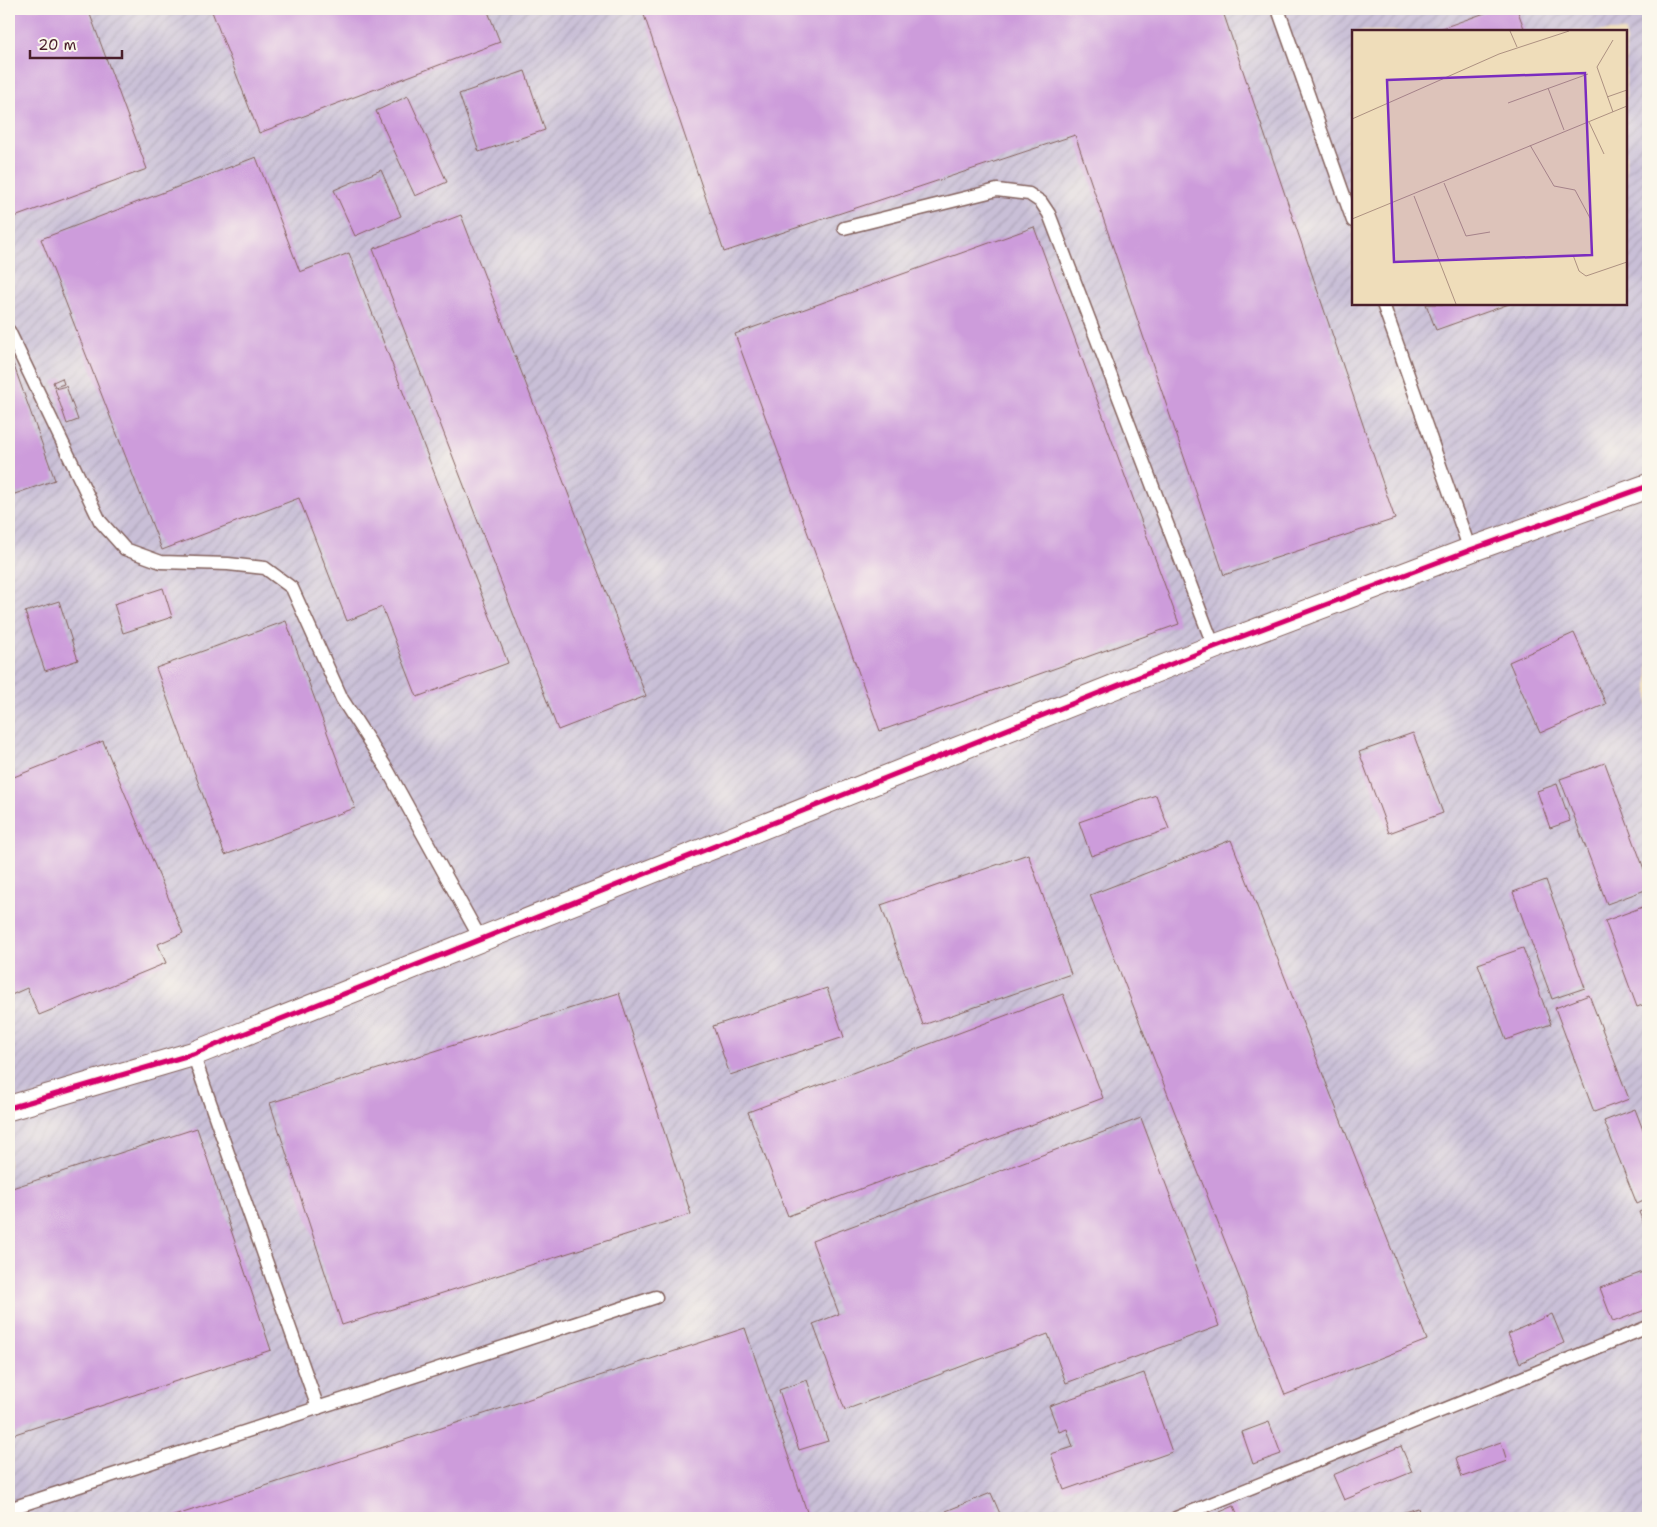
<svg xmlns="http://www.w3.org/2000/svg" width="1657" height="1527" viewBox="0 0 1657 1527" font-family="'Shantell Sans',sans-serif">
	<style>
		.industrial { fill: url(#industrial-furrows); fill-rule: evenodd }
		.building { fill: #cd9cdb }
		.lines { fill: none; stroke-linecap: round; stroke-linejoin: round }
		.service-casing { stroke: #84625d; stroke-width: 15 }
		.minor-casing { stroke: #84625d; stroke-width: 26 }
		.service { stroke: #fff; stroke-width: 12 }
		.minor { stroke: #fff; stroke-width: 24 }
		.cycleway-casing { stroke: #fbf7ec; stroke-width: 8 }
		.cycleway { stroke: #d6006c; stroke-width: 5 }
		.inset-road { fill: none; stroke: #ad9181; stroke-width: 1 }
		.view { fill: #7b2cbf; fill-opacity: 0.15; stroke: #7b2cbf; stroke-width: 2.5 }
		.inset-edge { fill: none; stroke: #4a1f2b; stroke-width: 2.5 }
	</style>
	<defs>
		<pattern id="industrial-furrows" width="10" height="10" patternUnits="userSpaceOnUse" patternTransform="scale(1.25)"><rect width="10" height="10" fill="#c9bfd7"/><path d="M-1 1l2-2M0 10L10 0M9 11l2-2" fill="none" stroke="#aea4b9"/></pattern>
	</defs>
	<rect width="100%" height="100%" fill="#fbf7ec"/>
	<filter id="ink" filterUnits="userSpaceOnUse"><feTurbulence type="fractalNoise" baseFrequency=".02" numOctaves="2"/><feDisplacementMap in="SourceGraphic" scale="10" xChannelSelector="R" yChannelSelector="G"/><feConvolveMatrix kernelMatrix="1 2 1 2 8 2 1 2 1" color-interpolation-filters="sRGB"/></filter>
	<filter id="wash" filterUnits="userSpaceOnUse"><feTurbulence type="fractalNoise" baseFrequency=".0096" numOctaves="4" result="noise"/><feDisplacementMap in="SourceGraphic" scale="20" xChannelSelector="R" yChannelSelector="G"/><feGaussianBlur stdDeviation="1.12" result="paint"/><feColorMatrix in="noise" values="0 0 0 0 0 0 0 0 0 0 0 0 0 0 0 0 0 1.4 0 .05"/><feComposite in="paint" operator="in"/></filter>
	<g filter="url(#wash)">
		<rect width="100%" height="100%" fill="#efddba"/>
		<path class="industrial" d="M 9,9 L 1648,9 L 1648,1518 L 9,1518 ZM 1353,31 L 1626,31 L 1626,304 L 1353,304 Z"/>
		<g id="blocks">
			<g class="building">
				<path d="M 9,9 L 88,9 L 147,169 L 9,219 Z"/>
				<path d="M 211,9 L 487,9 L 500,42 L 259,133 Z"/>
				<path d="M 642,9 L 1222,9 L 1395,519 L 1224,575 L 1075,135 L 724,252 Z"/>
				<path d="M 1496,9 L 1517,9 L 1525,31 L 1434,31 Z"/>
				<path d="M 525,71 L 545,130 L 479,152 L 459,94 Z"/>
				<path d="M 408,96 L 447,182 L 415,196 L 376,111 Z"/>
				<path d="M 256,157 L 300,272 L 349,253 L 508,663 L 417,697 L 382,607 L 347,621 L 299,498 L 162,550 L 41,239 Z"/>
				<path d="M 381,170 L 401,216 L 355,236 L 334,190 Z"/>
				<path d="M 461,215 L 646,696 L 558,730 L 373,249 Z"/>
				<path d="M 1034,227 L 1179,624 L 880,731 L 735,334 Z"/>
				<path d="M 1426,304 L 1509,304 L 1436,330 Z"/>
				<path d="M 9,352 L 55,480 L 9,496 Z"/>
				<path d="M 62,378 L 64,384 L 55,387 L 53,382 Z"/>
				<path d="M 66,386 L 78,420 L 67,424 L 55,389 Z"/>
				<path d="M 163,588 L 172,617 L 123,633 L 114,604 Z"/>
				<path d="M 59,601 L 78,660 L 45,671 L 25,612 Z"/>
				<path d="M 286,621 L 355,808 L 225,855 L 156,668 Z"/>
				<path d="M 1574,633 L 1606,704 L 1540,733 L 1509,662 Z"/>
				<path d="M 1413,733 L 1443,813 L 1389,833 L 1359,752 Z"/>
				<path d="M 103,741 L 183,933 L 158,944 L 166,963 L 39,1015 L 27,988 L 9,996 L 9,779 Z"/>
				<path d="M 1605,763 L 1648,880 L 1648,889 L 1607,904 L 1560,779 Z"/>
				<path d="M 1557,784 L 1570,821 L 1550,828 L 1537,791 Z"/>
				<path d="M 1156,795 L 1169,829 L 1091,856 L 1079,822 Z"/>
				<path d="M 1231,840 L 1427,1340 L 1285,1395 L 1090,895 Z"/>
				<path d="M 1028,854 L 1071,974 L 923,1025 L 881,905 Z"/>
				<path d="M 1546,880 L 1585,988 L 1552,999 L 1513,892 Z"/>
				<path d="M 1648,905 L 1648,1003 L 1637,1007 L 1605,921 Z"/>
				<path d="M 1523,948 L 1551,1024 L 1506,1040 L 1478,964 Z"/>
				<path d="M 827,988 L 844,1037 L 730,1075 L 713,1026 Z"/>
				<path d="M 619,993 L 691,1214 L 342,1325 L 270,1103 Z"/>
				<path d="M 1063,994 L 1103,1098 L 788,1216 L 748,1112 Z"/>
				<path d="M 1589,995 L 1629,1099 L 1594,1112 L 1555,1008 Z"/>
				<path d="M 1635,1109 L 1648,1143 L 1648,1199 L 1637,1204 L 1604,1121 Z"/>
				<path d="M 1141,1118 L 1219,1326 L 1066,1383 L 1048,1334 L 845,1410 L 813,1324 L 839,1314 L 812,1241 Z"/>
				<path d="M 197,1128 L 271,1350 L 9,1436 L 9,1189 Z"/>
				<path d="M 1648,1208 L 1648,1235 L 1639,1212 Z"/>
				<path d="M 1648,1270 L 1648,1292 L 1643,1294 L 1648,1309 L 1613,1322 L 1600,1288 Z"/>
				<path d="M 1552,1314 L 1564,1343 L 1520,1363 L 1508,1334 Z"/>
				<path d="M 745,1328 L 809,1518 L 168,1518 Z"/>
				<path d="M 1144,1373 L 1172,1452 L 1064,1490 L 1051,1454 L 1073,1447 L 1067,1429 L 1059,1432 L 1049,1406 Z"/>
				<path d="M 807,1380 L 828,1441 L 799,1450 L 779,1390 Z"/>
				<path d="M 1269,1422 L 1281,1454 L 1253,1464 L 1242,1432 Z"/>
				<path d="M 1501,1442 L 1507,1461 L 1462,1477 L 1456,1458 Z"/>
				<path d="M 1401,1446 L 1412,1472 L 1344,1500 L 1333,1475 Z"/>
				<path d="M 991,1493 L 1001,1516 L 996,1518 L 950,1518 L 946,1511 Z"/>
				<path d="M 1234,1506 L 1239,1518 L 1222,1518 L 1220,1512 Z"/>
				<path d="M 1418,1508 L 1421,1518 L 1386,1518 Z"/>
				<path d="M 925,1513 L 927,1518 L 912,1518 Z"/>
			</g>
		</g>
	</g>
	<g filter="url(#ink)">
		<use href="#blocks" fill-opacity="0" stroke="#84625d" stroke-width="1"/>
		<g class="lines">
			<g class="service-casing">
				<g id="service">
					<path d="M 1278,9 L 1353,221"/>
					<path d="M 844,228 L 997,190 L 1029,194 L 1041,202 L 1049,214 L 1214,647"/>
					<path d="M 1383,304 L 1470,550"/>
					<path d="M 9,331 L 100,521 L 125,549 L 161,562 L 228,564 L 265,568 L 292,588 L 342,699 L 387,769 L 480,938"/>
					<path d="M 193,1054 L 318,1408"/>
					<path d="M 9,1509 L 656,1297"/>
					<path d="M 1176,1518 L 1648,1327"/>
				</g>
			</g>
			<g class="minor-casing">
				<path id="minor" d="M 9,1108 L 193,1054 L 1214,647 L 1470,550 L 1648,486"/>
			</g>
			<use href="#service" class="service"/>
			<use href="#minor" class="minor"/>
			<g class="cycleway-casing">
				<path id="cycleway" d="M 9,1108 L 193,1054 L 1214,647 L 1470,550 L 1648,486"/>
			</g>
			<use href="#cycleway" class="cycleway"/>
		</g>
	</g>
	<g transform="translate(1352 30)">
		<rect width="275" height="275" fill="#efddba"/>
		<path class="inset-road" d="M 158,1 L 165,17M 261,10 L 245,37 L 261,82M 196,58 L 212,100M 255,67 L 275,60M 156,73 L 236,44M 0,89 L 147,24 L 217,1M 237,92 L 252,124M 178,115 L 202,156 L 223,160 L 238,188M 92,153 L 114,206 L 138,202M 62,166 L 104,274M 0,189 L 275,76M 221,225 L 227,241 L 234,246 L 275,232"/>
		<path class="view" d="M 233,43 L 240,225 L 42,232 L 35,50 Z"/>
		<rect width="275" height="275" class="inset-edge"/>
	</g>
	<rect width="1657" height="1527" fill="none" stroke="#fbf7ec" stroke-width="30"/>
	<path d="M30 50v8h92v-8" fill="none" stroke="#4a1f2b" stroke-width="2.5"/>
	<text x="38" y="50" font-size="15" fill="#4a1f2b" stroke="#fbf7ec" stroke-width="4" paint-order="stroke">20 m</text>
</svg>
